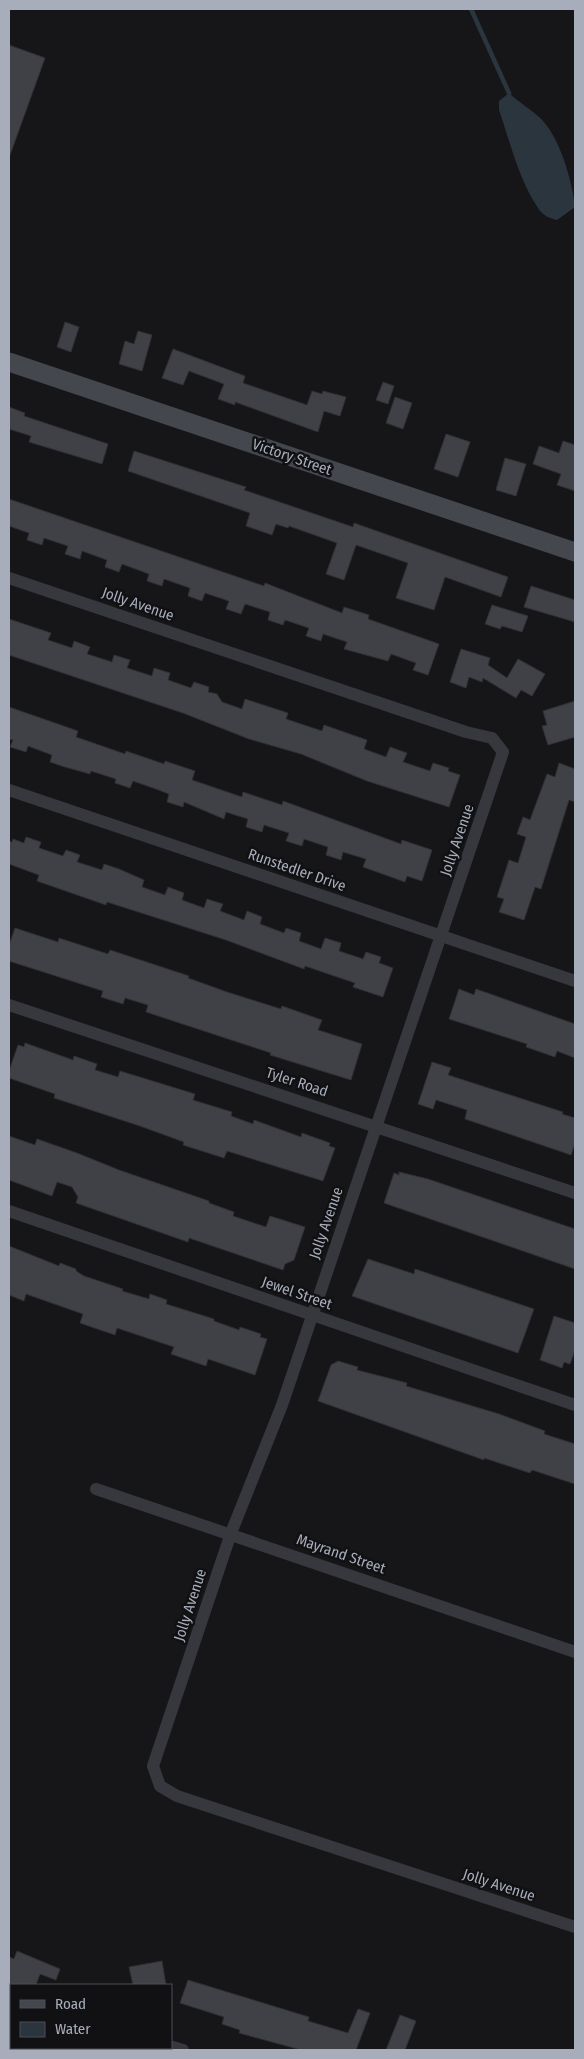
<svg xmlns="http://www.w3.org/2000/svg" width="584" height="2059" viewBox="0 0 584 2059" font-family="'Fira Sans Condensed',sans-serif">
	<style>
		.water { fill: #2b353e }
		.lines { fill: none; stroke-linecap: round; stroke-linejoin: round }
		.stream { stroke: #2b353e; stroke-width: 4.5 }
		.building { fill: #404146; stroke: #303035 }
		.street { stroke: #37383e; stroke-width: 12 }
		.secondary { stroke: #45474e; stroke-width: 19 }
		.labels { text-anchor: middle; stroke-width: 5; stroke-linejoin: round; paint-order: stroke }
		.street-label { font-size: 15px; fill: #a7adba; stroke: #111114 }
	</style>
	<rect width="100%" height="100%" fill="#161619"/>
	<path class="water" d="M 509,93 C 519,103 533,110 543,121 C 561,141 572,181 575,207 L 557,220 C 549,218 542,215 538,208 C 519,180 510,142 499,110 L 499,101 Z"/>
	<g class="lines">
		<path class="stream" d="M 471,9 L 509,93"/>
	</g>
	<g class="building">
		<path d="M 9,45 L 45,58 L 10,155 L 9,155 Z"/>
		<path d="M 65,322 L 79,327 L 71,352 L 57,347 Z"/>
		<path d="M 138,331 L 152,335 L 142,371 L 119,364 L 125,341 L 134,344 Z"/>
		<path d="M 173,349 L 245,376 L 243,383 L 307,405 L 312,391 L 322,394 L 323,391 L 346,397 L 340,416 L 324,411 L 318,432 L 235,402 L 235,405 L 218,399 L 224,384 L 189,371 L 183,385 L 162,378 Z"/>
		<path d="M 383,382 L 394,386 L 388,404 L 376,400 Z"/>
		<path d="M 395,397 L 412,403 L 403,429 L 386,423 Z"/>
		<path d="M 9,407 L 25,413 L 24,416 L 108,444 L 102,464 L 29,442 L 31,436 L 9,429 Z"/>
		<path d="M 446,434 L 470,442 L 458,477 L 434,469 Z"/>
		<path d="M 563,441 L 575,445 L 575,491 L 557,485 L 561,474 L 533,464 L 539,446 L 559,453 Z"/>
		<path d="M 134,451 L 246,487 L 244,490 L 353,527 L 354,523 L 508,577 L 501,597 L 445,577 L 434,610 L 396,598 L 408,563 L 356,545 L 344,580 L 326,574 L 337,543 L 289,526 L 288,528 L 276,524 L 272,535 L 246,526 L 250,513 L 128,471 Z"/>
		<path d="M 505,458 L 526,464 L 516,496 L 496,490 Z"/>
		<path d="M 9,499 L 264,586 L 265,583 L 342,613 L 344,607 L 369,615 L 368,619 L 439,644 L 428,675 L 413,670 L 416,663 L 391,654 L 388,661 L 344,649 L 347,642 L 323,634 L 321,641 L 306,636 L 309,628 L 285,620 L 283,625 L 268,620 L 270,612 L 245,604 L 241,614 L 226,609 L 229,601 L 205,593 L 202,601 L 188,596 L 190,588 L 164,579 L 162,586 L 147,581 L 149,574 L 122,564 L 119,572 L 105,567 L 107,560 L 82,551 L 80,559 L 65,554 L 68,546 L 44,538 L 42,545 L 27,540 L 29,533 L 9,526 Z"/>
		<path d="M 531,586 L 575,600 L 575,622 L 524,607 Z"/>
		<path d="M 492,605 L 528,616 L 522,632 L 502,626 L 500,629 L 485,624 Z"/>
		<path d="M 9,619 L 51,633 L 48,640 L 72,648 L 74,641 L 90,647 L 87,654 L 112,662 L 114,655 L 130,660 L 127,668 L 152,676 L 154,668 L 170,673 L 168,680 L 191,688 L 194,682 L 209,687 L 208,692 L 217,694 L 222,702 L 242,709 L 245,699 L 288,713 L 286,719 L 322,731 L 324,725 L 367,740 L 364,749 L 386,757 L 390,747 L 407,753 L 403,762 L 430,771 L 433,763 L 449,768 L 448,771 L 460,775 L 449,807 L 367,781 L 301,754 L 249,739 L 183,713 L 9,655 Z"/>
		<path d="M 461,649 L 490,658 L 488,665 L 507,678 L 518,659 L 545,674 L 532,696 L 521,690 L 516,698 L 483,678 L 482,682 L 469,677 L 466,688 L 450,682 Z"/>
		<path d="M 575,701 L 575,737 L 548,745 L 542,726 L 547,725 L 543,711 Z"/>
		<path d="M 9,707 L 78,731 L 76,737 L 125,754 L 126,751 L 164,764 L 165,761 L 195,771 L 192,780 L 242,797 L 243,792 L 282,805 L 283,801 L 401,844 L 402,840 L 432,850 L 422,881 L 407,876 L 405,882 L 363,867 L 366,859 L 343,852 L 341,860 L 326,855 L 328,847 L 304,839 L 302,846 L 286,841 L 289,833 L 264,825 L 262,832 L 246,827 L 248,819 L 226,812 L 224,819 L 184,802 L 183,807 L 167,802 L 169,794 L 156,789 L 133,781 L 130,788 L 115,783 L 116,779 L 91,771 L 90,774 L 65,767 L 50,762 L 52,755 L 28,746 L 26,752 L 10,747 L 13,740 L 9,739 Z"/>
		<path d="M 559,763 L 575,769 L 575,802 L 569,800 L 541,889 L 535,887 L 524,920 L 499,912 L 504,899 L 497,897 L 509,860 L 518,863 L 526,837 L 517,834 L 523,817 L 530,820 L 547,774 L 555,777 Z"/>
		<path d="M 26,837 L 41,842 L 39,848 L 63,856 L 66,850 L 80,855 L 77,862 L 102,870 L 104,864 L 119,869 L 144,880 L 142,887 L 165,895 L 168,887 L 184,893 L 182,900 L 204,908 L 207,899 L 223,904 L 220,911 L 244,920 L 247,911 L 262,917 L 260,924 L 284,933 L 286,928 L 301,933 L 299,941 L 321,949 L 325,938 L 341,943 L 339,951 L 363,959 L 366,952 L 381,957 L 379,963 L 393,968 L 383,997 L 353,987 L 355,983 L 305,966 L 304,969 L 226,940 L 107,902 L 106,905 L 37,881 L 39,875 L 9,864 L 9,841 L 12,842 L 13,839 L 24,843 Z"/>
		<path d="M 15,928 L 58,942 L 59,938 L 108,954 L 110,950 L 189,976 L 188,978 L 227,992 L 281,1009 L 282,1006 L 322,1020 L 318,1030 L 362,1044 L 351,1080 L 270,1055 L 271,1053 L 146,1012 L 148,1005 L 125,998 L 123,1004 L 101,997 L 103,991 L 9,961 L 9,945 Z"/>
		<path d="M 459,989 L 474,995 L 476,989 L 575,1024 L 575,1058 L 557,1051 L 555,1057 L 526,1047 L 527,1044 L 449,1019 Z"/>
		<path d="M 25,1043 L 73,1060 L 74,1056 L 97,1064 L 95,1070 L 118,1077 L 120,1071 L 195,1094 L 193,1100 L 232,1112 L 231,1116 L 253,1124 L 254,1120 L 301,1137 L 302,1133 L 330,1143 L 329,1146 L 335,1148 L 323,1181 L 227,1151 L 224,1158 L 183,1145 L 184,1142 L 140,1126 L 54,1098 L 55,1094 L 9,1078 L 9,1071 L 18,1045 L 24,1047 Z"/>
		<path d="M 432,1062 L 451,1068 L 448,1075 L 563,1112 L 562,1114 L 575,1118 L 575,1143 L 571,1155 L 465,1119 L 467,1110 L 436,1100 L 433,1109 L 418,1104 Z"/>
		<path d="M 9,1136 L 35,1145 L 37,1139 L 77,1153 L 119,1170 L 209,1201 L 209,1203 L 234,1212 L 233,1216 L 266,1227 L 270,1216 L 305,1227 L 294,1260 L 285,1264 L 283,1270 L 189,1238 L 188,1242 L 76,1203 L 78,1197 L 72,1187 L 57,1182 L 52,1196 L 9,1180 Z"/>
		<path d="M 399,1172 L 428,1179 L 575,1229 L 575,1269 L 384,1203 L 394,1173 L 399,1175 Z"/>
		<path d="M 9,1246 L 59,1266 L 60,1263 L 76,1269 L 76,1271 L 84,1276 L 123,1289 L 122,1291 L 149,1299 L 150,1294 L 167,1300 L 166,1304 L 214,1319 L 214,1321 L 239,1330 L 240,1327 L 261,1334 L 260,1337 L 267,1339 L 255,1375 L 208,1359 L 206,1366 L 171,1354 L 174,1347 L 117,1328 L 115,1335 L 80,1323 L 83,1314 L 26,1294 L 24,1301 L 9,1295 Z"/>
		<path d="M 368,1259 L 414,1274 L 415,1269 L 534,1309 L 518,1353 L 352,1296 Z"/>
		<path d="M 554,1316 L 575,1323 L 575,1350 L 570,1364 L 564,1362 L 562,1368 L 540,1360 Z"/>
		<path d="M 338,1361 L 358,1367 L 357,1370 L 407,1383 L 406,1386 L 499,1414 L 545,1431 L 544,1434 L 575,1444 L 575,1484 L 532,1470 L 530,1473 L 484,1458 L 484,1460 L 318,1401 L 331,1365 Z"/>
		<path d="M 17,1951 L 60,1969 L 56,1980 L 40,1974 L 36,1985 L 9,1985 L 9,1957 L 14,1959 Z"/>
		<path d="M 162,1961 L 166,1985 L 133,1985 L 129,1967 Z"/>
		<path d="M 188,1980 L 309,2017 L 308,2021 L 348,2033 L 358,2009 L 370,2013 L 356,2050 L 301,2050 L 239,2033 L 240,2030 L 222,2024 L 224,2017 L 180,2003 Z"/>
		<path d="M 400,2015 L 416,2021 L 405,2050 L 386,2050 Z"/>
	</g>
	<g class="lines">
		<g class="street">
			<path d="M 9,578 L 466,732 L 492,738 L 503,752 L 282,1405 L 231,1533 L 153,1766 L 160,1786 L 177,1796 L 575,1927"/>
			<path d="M 9,790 L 575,981"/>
			<path d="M 9,1005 L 575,1193"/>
			<path d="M 9,1211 L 575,1405"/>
			<path d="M 96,1489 L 575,1652"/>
			<path d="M 173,2047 L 183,2050"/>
		</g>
		<path class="secondary" d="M 9,362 L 575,552"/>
	</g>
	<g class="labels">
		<g class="street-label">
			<text transform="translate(292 457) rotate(19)" y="5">Victory Street</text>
			<text transform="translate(138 604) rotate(19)" y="5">Jolly Avenue</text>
			<text transform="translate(457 840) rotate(-71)" y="5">Jolly Avenue</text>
			<text transform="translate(297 870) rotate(19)" y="5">Runstedler Drive</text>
			<text transform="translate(297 1082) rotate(18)" y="5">Tyler Road</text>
			<text transform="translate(326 1223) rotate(-71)" y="5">Jolly Avenue</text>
			<text transform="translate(297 1293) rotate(19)" y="5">Jewel Street</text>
			<text transform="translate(341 1554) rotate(19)" y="5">Mayrand Street</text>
			<text transform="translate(190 1605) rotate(-72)" y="5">Jolly Avenue</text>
			<text transform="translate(499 1885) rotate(18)" y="5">Jolly Avenue</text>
		</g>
	</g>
	<rect width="584" height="2059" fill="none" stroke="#a7adba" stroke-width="20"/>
	<rect x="10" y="1984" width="162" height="65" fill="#111114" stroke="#4d4f56"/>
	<rect x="20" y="2000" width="25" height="8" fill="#45474e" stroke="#4d4f56"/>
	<text x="55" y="2009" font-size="15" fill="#a7adba">Road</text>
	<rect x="20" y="2022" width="25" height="15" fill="#2b353e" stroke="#4d4f56"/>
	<text x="55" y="2034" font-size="15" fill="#a7adba">Water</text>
</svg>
